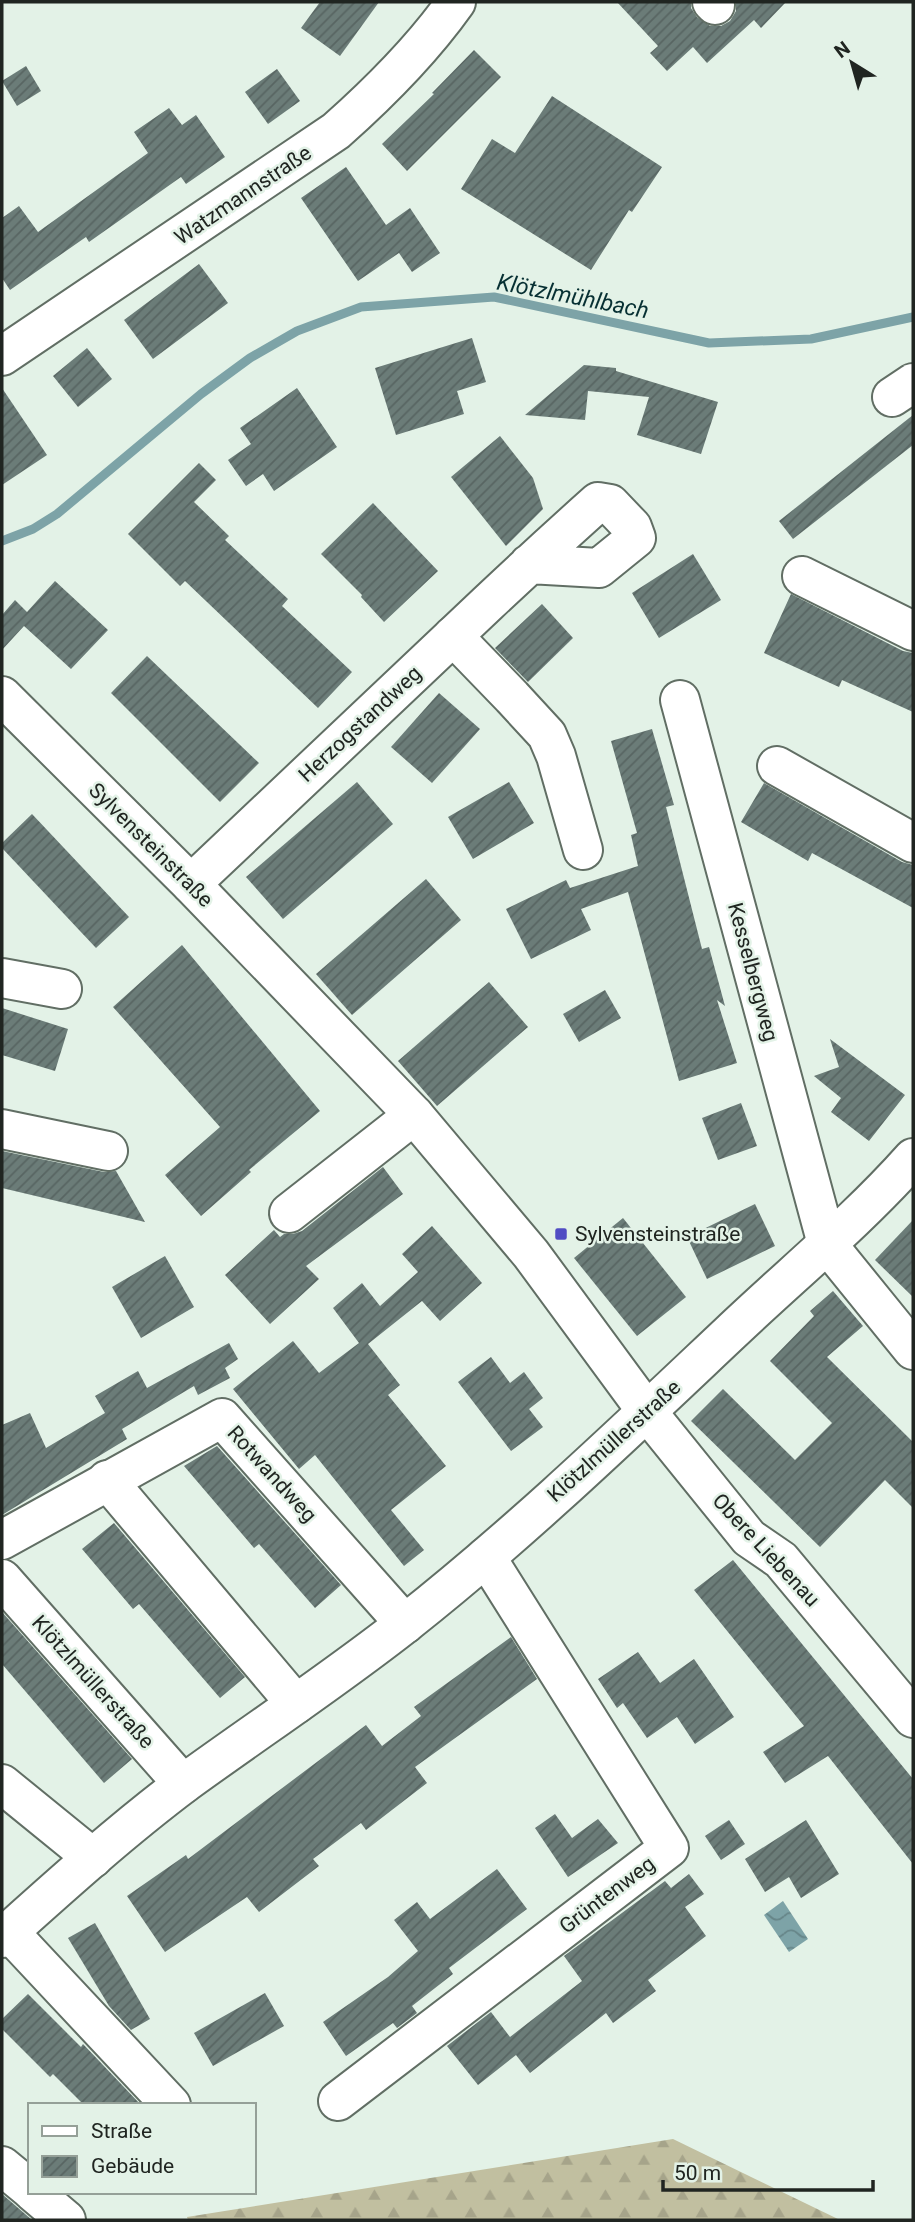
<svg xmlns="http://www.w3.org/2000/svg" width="915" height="2222" viewBox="0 0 915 2222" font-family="Roboto,sans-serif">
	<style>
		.forest { fill: url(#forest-firs) }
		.water { fill: url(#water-waves) }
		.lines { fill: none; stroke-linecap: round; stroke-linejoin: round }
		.stream { stroke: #7da3a7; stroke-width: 9 }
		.building { fill: url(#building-hatch) }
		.minor-casing { stroke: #616e64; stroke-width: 42 }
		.minor { stroke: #fff; stroke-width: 38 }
		.poi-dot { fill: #504cc3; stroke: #e3f2e7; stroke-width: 2.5 }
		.labels { text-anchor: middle; stroke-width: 5; stroke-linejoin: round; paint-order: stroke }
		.street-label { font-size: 21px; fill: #202521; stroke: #e3f2e7 }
		.poi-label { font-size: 21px; fill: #202521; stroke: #e3f2e7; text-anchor: start }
		.water-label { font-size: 23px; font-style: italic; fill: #073033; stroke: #e3f2e7 }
	</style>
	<defs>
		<pattern id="forest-firs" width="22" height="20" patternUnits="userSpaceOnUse" patternTransform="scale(1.75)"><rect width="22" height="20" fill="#c1bfa0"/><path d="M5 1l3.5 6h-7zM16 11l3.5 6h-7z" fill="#a6a48a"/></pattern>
		<pattern id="water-waves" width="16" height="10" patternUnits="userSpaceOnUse" patternTransform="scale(1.75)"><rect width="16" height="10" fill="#7da3a7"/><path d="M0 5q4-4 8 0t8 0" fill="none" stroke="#668588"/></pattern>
		<pattern id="building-hatch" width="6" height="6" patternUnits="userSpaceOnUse" patternTransform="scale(1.75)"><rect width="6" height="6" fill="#6b7c78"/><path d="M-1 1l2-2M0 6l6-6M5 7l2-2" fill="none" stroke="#586562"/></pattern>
	</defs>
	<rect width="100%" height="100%" fill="#e3f2e7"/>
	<path class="forest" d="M 673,2139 L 840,2220 L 188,2220 L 187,2217 Z"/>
	<path class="water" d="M 783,1901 L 808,1939 L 789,1952 L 764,1915 Z"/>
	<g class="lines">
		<path class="stream" d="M 2,541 L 33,529 L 57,514 L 201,394 L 250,358 L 297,331 L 361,307 L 494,297 L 709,343 L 811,339 L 913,317"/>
	</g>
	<g class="building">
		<path d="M 320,2 L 379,2 L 340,56 L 301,28 Z"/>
		<path d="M 617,2 L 691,2 L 691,8 L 697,17 L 710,26 L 721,26 L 730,21 L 736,11 L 736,2 L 786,2 L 761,28 L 754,20 L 707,63 L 693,47 L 667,71 L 650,53 L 658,46 Z"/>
		<path d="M 474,50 L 501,77 L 407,171 L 382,144 L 434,94 L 432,93 Z"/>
		<path d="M 26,66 L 41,91 L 17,106 L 2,81 Z"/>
		<path d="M 277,69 L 300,101 L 268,124 L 245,92 Z"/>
		<path d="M 552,96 L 662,167 L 632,212 L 629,210 L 591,270 L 461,189 L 492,139 L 515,153 Z"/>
		<path d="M 169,108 L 182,125 L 196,115 L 225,157 L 186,184 L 181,177 L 89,242 L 86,237 L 10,290 L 2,278 L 2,218 L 19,206 L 38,232 L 148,153 L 134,132 Z"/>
		<path d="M 346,167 L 386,225 L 410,208 L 440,253 L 412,272 L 399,253 L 358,281 L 301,198 Z"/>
		<path d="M 199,264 L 228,303 L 153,359 L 124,320 Z"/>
		<path d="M 472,338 L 486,382 L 457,391 L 464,414 L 396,435 L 375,368 Z"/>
		<path d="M 87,348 L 112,379 L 78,407 L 53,376 Z"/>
		<path d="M 584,365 L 616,368 L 616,371 L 718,402 L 701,454 L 637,435 L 649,397 L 588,391 L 585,420 L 525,415 Z"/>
		<path d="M 2,388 L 47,455 L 2,485 Z"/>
		<path d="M 297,388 L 337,447 L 274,491 L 263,474 L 246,486 L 228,460 L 251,444 L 240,428 Z"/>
		<path d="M 913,415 L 913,445 L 793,539 L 779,521 Z"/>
		<path d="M 500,436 L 533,478 L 543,509 L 506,546 L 451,477 Z"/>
		<path d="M 199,463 L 216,480 L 194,502 L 229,536 L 225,540 L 288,599 L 282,606 L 352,672 L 318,708 L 185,581 L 180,586 L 128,534 Z"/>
		<path d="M 373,503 L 438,571 L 384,622 L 361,597 L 362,595 L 321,554 Z"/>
		<path d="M 693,554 L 721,600 L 659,638 L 632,593 Z"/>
		<path d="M 55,581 L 108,630 L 71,669 L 24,626 L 2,650 L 2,615 L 15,600 L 27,612 Z"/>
		<path d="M 791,594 L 903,651 L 913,653 L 913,712 L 842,680 L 839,687 L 764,653 Z"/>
		<path d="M 542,604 L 573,638 L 528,682 L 495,648 Z"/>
		<path d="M 147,656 L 259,763 L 220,802 L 111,693 Z"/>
		<path d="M 439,693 L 480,729 L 432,783 L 391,747 Z"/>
		<path d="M 652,729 L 674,805 L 666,807 L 702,949 L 709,947 L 725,1006 L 717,1000 L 737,1063 L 679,1081 L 628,892 L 581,909 L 591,930 L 531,959 L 506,909 L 566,880 L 570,888 L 638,866 L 631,835 L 637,833 L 611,741 Z"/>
		<path d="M 357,782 L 393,824 L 283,919 L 246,877 Z"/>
		<path d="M 509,782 L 534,823 L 473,859 L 448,817 Z"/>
		<path d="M 764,783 L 902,862 L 913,865 L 913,908 L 812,853 L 808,861 L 741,822 Z"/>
		<path d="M 32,814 L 129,917 L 96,948 L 2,848 L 2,843 Z"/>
		<path d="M 426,879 L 461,920 L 352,1015 L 316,974 Z"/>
		<path d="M 182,945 L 320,1111 L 249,1170 L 251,1172 L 201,1216 L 165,1175 L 220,1127 L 113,1007 Z"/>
		<path d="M 489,982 L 528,1027 L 437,1106 L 398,1061 Z"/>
		<path d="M 605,990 L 621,1018 L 579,1042 L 563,1014 Z"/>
		<path d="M 2,1008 L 68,1029 L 55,1071 L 2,1055 Z"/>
		<path d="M 830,1039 L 905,1095 L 869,1141 L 831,1112 L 841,1098 L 814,1076 L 839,1067 Z"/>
		<path d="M 741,1103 L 757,1146 L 718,1160 L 702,1118 Z"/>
		<path d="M 2,1151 L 104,1172 L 116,1171 L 145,1222 L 2,1188 Z"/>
		<path d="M 383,1167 L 403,1194 L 306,1266 L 319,1279 L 270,1324 L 225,1275 L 274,1230 L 280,1237 L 284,1234 L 293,1234 L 302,1231 Z"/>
		<path d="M 755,1204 L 775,1246 L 707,1279 L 687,1237 Z"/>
		<path d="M 623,1218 L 686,1297 L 637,1336 L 574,1258 Z"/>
		<path d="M 913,1220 L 913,1297 L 875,1260 Z"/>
		<path d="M 432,1226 L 482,1283 L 440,1321 L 422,1301 L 368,1344 L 400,1385 L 388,1395 L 446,1466 L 391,1510 L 424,1550 L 404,1566 L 315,1455 L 299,1469 L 233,1389 L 293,1341 L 319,1373 L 359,1343 L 333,1308 L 362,1283 L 380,1306 L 418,1272 L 402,1254 Z"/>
		<path d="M 165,1256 L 194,1307 L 141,1338 L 112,1287 Z"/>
		<path d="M 833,1291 L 863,1326 L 827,1357 L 913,1442 L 913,1508 L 885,1480 L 820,1547 L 691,1421 L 723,1389 L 795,1460 L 832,1423 L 770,1361 L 814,1316 L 810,1311 Z"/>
		<path d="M 229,1343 L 238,1359 L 225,1368 L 230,1378 L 198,1395 L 194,1386 L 122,1429 L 127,1439 L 2,1515 L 2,1425 L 30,1413 L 46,1448 L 105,1413 L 95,1396 L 138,1371 L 147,1388 Z"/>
		<path d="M 491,1357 L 510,1383 L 524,1372 L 543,1398 L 529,1409 L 543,1427 L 511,1451 L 458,1382 Z"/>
		<path d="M 217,1446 L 341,1585 L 315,1608 L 259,1544 L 254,1548 L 184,1466 Z"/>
		<path d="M 114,1523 L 245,1677 L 220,1698 L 139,1604 L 133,1609 L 82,1549 Z"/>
		<path d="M 733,1560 L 913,1779 L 913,1864 L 828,1756 L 785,1783 L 763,1752 L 804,1726 L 694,1590 Z"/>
		<path d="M 2,1612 L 132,1759 L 104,1783 L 2,1664 Z"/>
		<path d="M 511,1637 L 537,1679 L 415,1767 L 427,1783 L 366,1830 L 361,1823 L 313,1859 L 319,1866 L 259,1912 L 247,1897 L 165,1952 L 127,1896 L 186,1855 L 188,1859 L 366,1725 L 382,1746 L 421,1716 L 414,1707 Z"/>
		<path d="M 638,1652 L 660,1683 L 694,1659 L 734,1717 L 695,1744 L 677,1717 L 647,1738 L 623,1703 L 617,1708 L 598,1679 Z"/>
		<path d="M 555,1814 L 572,1838 L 598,1819 L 618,1843 L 568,1877 L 535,1828 Z"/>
		<path d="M 729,1820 L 745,1844 L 721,1860 L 705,1836 Z"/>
		<path d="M 806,1820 L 839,1874 L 801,1898 L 789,1877 L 765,1892 L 745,1859 Z"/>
		<path d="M 497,1869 L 527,1909 L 449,1968 L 453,1974 L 412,2006 L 417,2013 L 397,2028 L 393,2023 L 346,2056 L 323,2022 L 388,1977 L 418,1951 L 394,1920 L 417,1902 L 430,1919 Z"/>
		<path d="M 689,1874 L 704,1894 L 685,1907 L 706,1936 L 648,1980 L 656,1991 L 613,2023 L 606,2013 L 530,2073 L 516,2055 L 478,2085 L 447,2046 L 491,2012 L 510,2037 L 582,1981 L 564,1956 L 665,1881 L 671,1888 Z"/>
		<path d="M 95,1923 L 150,2019 L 131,2030 L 109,2006 L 68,1938 Z"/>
		<path d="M 265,1993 L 284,2026 L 213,2066 L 194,2033 Z"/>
		<path d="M 28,1994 L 81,2047 L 83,2044 L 141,2105 L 84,2105 L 53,2074 L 50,2077 L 2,2029 L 2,2019 Z"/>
		<path d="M 2,2194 L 32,2220 L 2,2220 Z"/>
	</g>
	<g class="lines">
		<g class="minor-casing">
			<g id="minor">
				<path d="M 712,2 L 715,5"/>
				<path d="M 2,356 L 336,131 C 380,92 422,50 456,2"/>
				<path d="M 892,397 L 913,383"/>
				<path d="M 802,576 L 913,631"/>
				<path d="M 453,636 L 512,697 L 547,735 L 556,756 L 583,850"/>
				<path d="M 2,696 L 191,884 L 414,1115 L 531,1254 L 648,1413 L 749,1538 L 781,1560 L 913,1718"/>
				<path d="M 680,700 L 827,1244 L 913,1350"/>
				<path d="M 777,766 L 913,843"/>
				<path d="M 191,884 L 488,603 C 524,569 561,535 598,502 L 610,504 L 632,527 L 636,538 L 599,568 L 529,564"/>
				<path d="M 2,978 L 62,989"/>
				<path d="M 2,1129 L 108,1151"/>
				<path d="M 289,1213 L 414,1115"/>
				<path d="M 107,1480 L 296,1704"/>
				<path d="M 2,1540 L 222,1418 L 405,1624"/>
				<path d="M 2,1579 L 183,1784"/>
				<path d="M 2,1784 L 93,1858"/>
				<path d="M 9,1932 L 171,2105"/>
				<path d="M 2,1938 C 61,1885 122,1830 186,1782 C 259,1729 335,1679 406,1623 C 520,1533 625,1432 730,1333 C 791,1275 857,1221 913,1158"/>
				<path d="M 338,2101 L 669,1848 L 486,1557"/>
				<path d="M 2,2166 L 30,2189"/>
				<path d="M 33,2192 L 66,2220"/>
			</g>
		</g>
		<use href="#minor" class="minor"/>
	</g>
	<rect class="poi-dot" x="554" y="1227" width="14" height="14" rx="3.5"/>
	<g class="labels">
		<g class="street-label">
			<text transform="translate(243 195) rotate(-34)" y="7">Watzmannstraße</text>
			<text transform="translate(360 724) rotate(-43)" y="7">Herzogstandweg</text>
			<text transform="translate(151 845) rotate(45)" y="7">Sylvensteinstraße</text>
			<text transform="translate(753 972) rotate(75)" y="7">Kesselbergweg</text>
			<text transform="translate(614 1441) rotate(-42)" y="7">Klötzlmüllerstraße</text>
			<text transform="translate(272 1474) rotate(48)" y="7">Rotwandweg</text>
			<text transform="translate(766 1550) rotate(47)" y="7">Obere Liebenau</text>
			<text transform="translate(93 1682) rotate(48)" y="7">Klötzlmüllerstraße</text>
			<text transform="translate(607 1895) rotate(-37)" y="7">Grüntenweg</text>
		</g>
		<g class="poi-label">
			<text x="575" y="1241">Sylvensteinstraße</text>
		</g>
		<g class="water-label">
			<text transform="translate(573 296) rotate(11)" y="8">Klötzlmühlbach</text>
		</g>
	</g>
	<rect width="915" height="2222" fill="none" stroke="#202521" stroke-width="7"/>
	<rect x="28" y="2103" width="228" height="91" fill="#e3f2e7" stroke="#95a098" stroke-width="2"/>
	<rect x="42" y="2126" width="35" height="10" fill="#ffffff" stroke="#95a098" stroke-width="2"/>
	<text x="91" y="2138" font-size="21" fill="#202521">Straße</text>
	<rect x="42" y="2156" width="35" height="21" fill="url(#building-hatch)" stroke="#95a098" stroke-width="2"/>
	<text x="91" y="2173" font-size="21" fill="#202521">Gebäude</text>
	<g transform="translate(852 63) rotate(323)" stroke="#e3f2e7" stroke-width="5" paint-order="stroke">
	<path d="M0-5L12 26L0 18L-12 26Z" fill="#202521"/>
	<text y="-10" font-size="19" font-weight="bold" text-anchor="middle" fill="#202521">N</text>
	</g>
	<path d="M663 2180v10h210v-10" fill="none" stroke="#202521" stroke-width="3.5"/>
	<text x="674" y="2180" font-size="21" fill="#202521" stroke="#e3f2e7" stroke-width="5" paint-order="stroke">50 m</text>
</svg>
